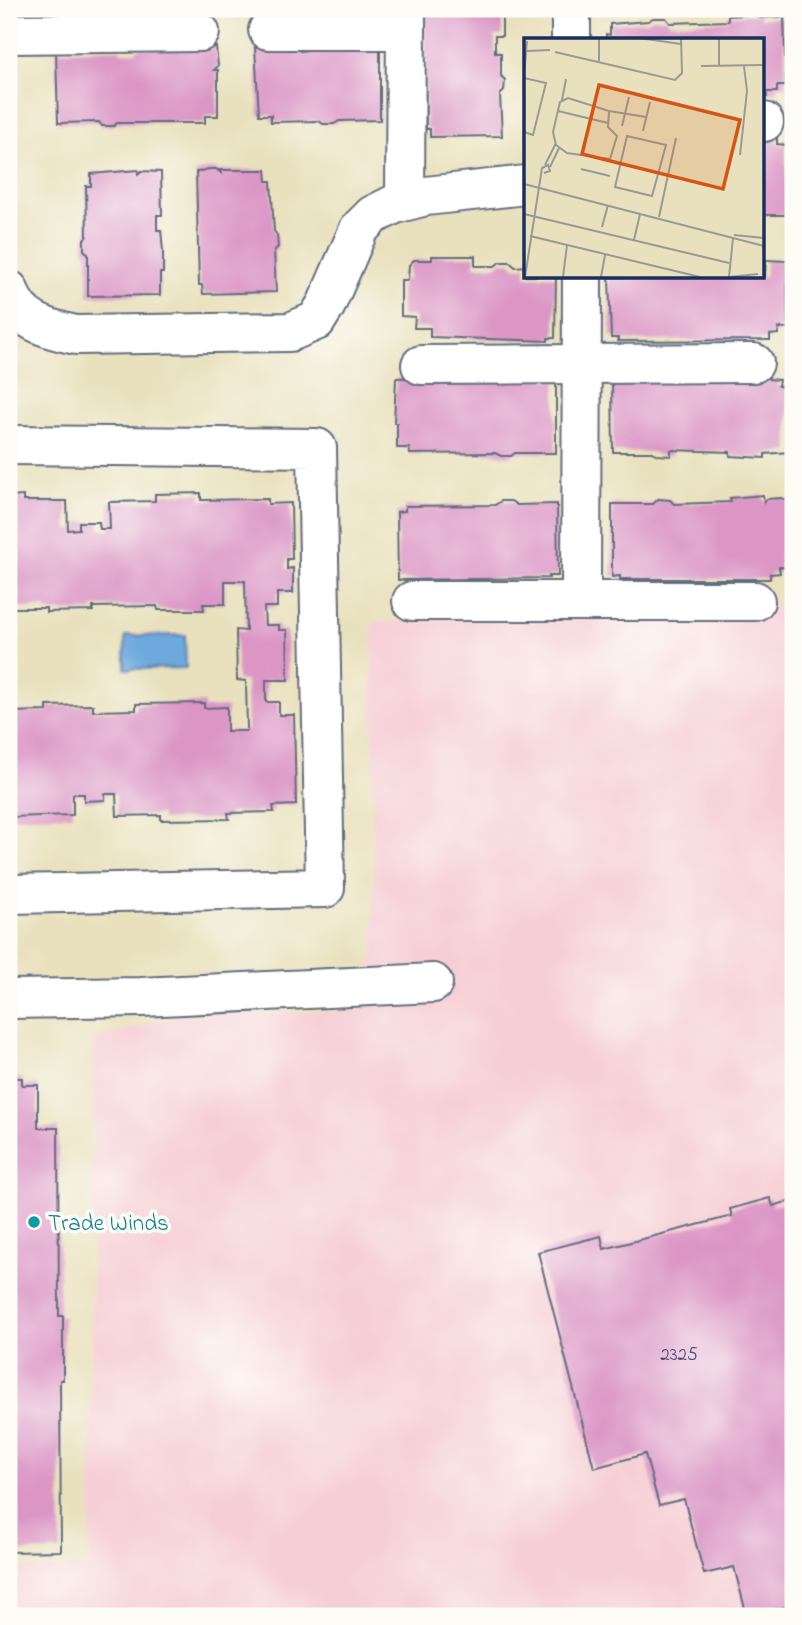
<svg xmlns="http://www.w3.org/2000/svg" width="802" height="1625" viewBox="0 0 802 1625" font-family="'Indie Flower',sans-serif">
	<style>
		.built { fill: #f6cfd5 }
		.water { fill: #6ea9de; stroke: #446c9e; stroke-width: 2 }
		.building { fill: #db96c6 }
		.lines { fill: none; stroke-linecap: round; stroke-linejoin: round }
		.minor-casing { stroke: #636d7f; stroke-width: 42 }
		.minor { stroke: #fff; stroke-width: 38 }
		.culture-dot { fill: #0f9aa8; stroke: #fdfcf7; stroke-width: 2.5 }
		.labels { text-anchor: middle; stroke-width: 7; stroke-linejoin: round; paint-order: stroke }
		.number-label { font-size: 19px; fill: #4b4978 }
		.culture-label { font-size: 23px; fill: #0d838f; stroke: #fdfcf7; text-anchor: start }
		.inset-road { fill: none; stroke: #979a97; stroke-width: 2 }
		.view { fill: #d45514; fill-opacity: 0.15; stroke: #d45514; stroke-width: 3.5 }
		.inset-edge { fill: none; stroke: #1b2f5e; stroke-width: 3.5 }
	</style>
	<rect width="100%" height="100%" fill="#fdfcf7"/>
	<filter id="ink" filterUnits="userSpaceOnUse"><feTurbulence type="fractalNoise" baseFrequency=".0143" numOctaves="2"/><feDisplacementMap in="SourceGraphic" scale="14" xChannelSelector="R" yChannelSelector="G"/><feConvolveMatrix kernelMatrix="1 2 1 2 8 2 1 2 1" color-interpolation-filters="sRGB"/></filter>
	<filter id="wash" filterUnits="userSpaceOnUse"><feTurbulence type="fractalNoise" baseFrequency=".00686" numOctaves="4" result="noise"/><feDisplacementMap in="SourceGraphic" scale="28" xChannelSelector="R" yChannelSelector="G"/><feGaussianBlur stdDeviation="1.57" result="paint"/><feColorMatrix in="noise" values="0 0 0 0 0 0 0 0 0 0 0 0 0 0 0 0 0 1.4 0 .05"/><feComposite in="paint" operator="in"/></filter>
	<g filter="url(#wash)">
		<rect width="100%" height="100%" fill="#e9e1bd"/>
		<path class="built" d="M 793,604 L 793,1616 L 9,1616 L 9,1569 L 90,1567 L 94,1039 L 180,1015 L 347,1011 L 374,955 L 372,622 Z"/>
		<path class="water" d="M 185,635 L 186,668 L 125,669 L 125,636 Z"/>
		<g id="blocks">
			<g class="building">
				<path d="M 67,9 L 131,9 L 131,11 L 67,12 Z"/>
				<path d="M 424,9 L 495,9 L 495,16 L 502,16 L 502,36 L 495,36 L 495,53 L 501,53 L 501,76 L 505,80 L 504,91 L 500,95 L 502,136 L 430,137 L 430,129 L 426,129 Z"/>
				<path d="M 760,14 L 760,18 L 784,17 L 786,86 L 777,86 L 777,92 L 766,92 L 767,97 L 762,97 L 762,40 L 606,40 L 606,34 L 610,35 L 610,24 L 648,21 L 653,18 L 666,18 L 670,23 L 728,21 L 728,16 Z"/>
				<path d="M 357,45 L 358,49 L 380,48 L 380,120 L 339,121 L 334,124 L 323,124 L 319,121 L 271,122 L 271,115 L 259,115 L 255,47 L 295,46 L 300,51 Z"/>
				<path d="M 216,47 L 218,66 L 214,70 L 218,70 L 218,116 L 205,116 L 205,123 L 117,123 L 114,126 L 102,126 L 99,122 L 58,123 L 56,51 L 120,49 L 120,52 L 135,52 L 139,48 Z"/>
				<path d="M 762,133 L 767,139 L 777,138 L 777,144 L 786,145 L 786,215 L 762,215 Z"/>
				<path d="M 209,169 L 216,169 L 221,173 L 220,170 L 266,170 L 267,181 L 271,181 L 274,231 L 277,235 L 278,247 L 274,251 L 276,292 L 203,294 L 202,285 L 199,285 L 196,172 Z"/>
				<path d="M 138,170 L 138,174 L 141,171 L 161,172 L 162,215 L 157,215 L 157,230 L 161,230 L 163,251 L 163,273 L 160,273 L 160,295 L 88,296 L 88,254 L 84,250 L 84,239 L 87,236 L 86,186 L 91,186 L 91,174 Z"/>
				<path d="M 432,256 L 475,256 L 475,266 L 495,266 L 500,262 L 510,262 L 515,267 L 526,266 L 526,276 L 556,276 L 555,338 L 548,338 L 548,341 L 430,337 L 430,328 L 414,328 L 415,317 L 401,316 L 401,280 L 408,280 L 409,265 L 414,260 L 432,260 Z"/>
				<path d="M 766,260 L 787,261 L 788,328 L 779,328 L 778,334 L 770,335 L 770,340 L 618,341 L 618,338 L 611,338 L 609,277 L 765,277 Z"/>
				<path d="M 769,375 L 769,379 L 779,380 L 778,386 L 788,387 L 789,452 L 765,454 L 765,458 L 730,456 L 730,452 L 671,450 L 671,456 L 658,455 L 652,452 L 613,452 L 612,380 L 727,378 Z"/>
				<path d="M 471,377 L 556,380 L 556,453 L 515,453 L 511,456 L 501,456 L 495,453 L 410,454 L 409,448 L 397,448 L 397,423 L 394,423 L 396,378 Z"/>
				<path d="M 201,493 L 201,500 L 268,499 L 268,504 L 291,503 L 292,559 L 287,559 L 287,569 L 293,568 L 293,593 L 277,593 L 277,607 L 264,607 L 265,625 L 279,625 L 279,630 L 287,630 L 288,680 L 266,680 L 266,702 L 279,702 L 279,715 L 294,715 L 296,805 L 273,806 L 274,812 L 228,813 L 229,819 L 161,820 L 161,815 L 117,816 L 116,794 L 105,794 L 105,800 L 84,801 L 84,794 L 73,794 L 73,815 L 9,817 L 9,712 L 47,711 L 47,706 L 93,705 L 93,711 L 136,710 L 136,704 L 204,703 L 204,708 L 227,707 L 227,731 L 247,731 L 246,681 L 237,680 L 236,630 L 246,631 L 245,581 L 225,581 L 225,604 L 203,604 L 204,610 L 158,610 L 157,606 L 93,607 L 93,611 L 46,612 L 46,608 L 9,608 L 9,497 L 23,496 L 23,501 L 67,501 L 68,530 L 79,529 L 79,522 L 99,522 L 100,529 L 110,529 L 109,502 L 155,501 L 155,494 Z"/>
				<path d="M 763,495 L 764,502 L 767,499 L 782,498 L 790,502 L 789,567 L 779,567 L 780,573 L 770,574 L 770,579 L 620,579 L 620,576 L 612,577 L 612,504 L 653,504 L 658,499 L 670,500 L 674,504 L 731,502 L 730,498 Z"/>
				<path d="M 501,501 L 511,501 L 517,505 L 557,504 L 558,576 L 549,576 L 549,578 L 398,580 L 397,512 L 405,511 L 405,506 L 495,505 Z"/>
				<path d="M 9,1078 L 22,1078 L 22,1085 L 38,1085 L 38,1128 L 58,1128 L 59,1316 L 63,1316 L 63,1380 L 60,1380 L 61,1551 L 9,1552 Z"/>
				<path d="M 770,1198 L 773,1206 L 793,1200 L 793,1605 L 747,1616 L 734,1567 L 704,1574 L 684,1499 L 659,1505 L 645,1454 L 594,1468 L 538,1252 L 601,1236 L 604,1249 L 732,1216 L 730,1209 Z"/>
			</g>
		</g>
	</g>
	<g filter="url(#ink)">
		<use href="#blocks" fill-opacity="0" stroke="#636d7f" stroke-width="2"/>
		<g class="lines">
			<g class="minor-casing">
				<g id="minor">
					<path d="M 571,9 L 571,40"/>
					<path d="M 268,30 L 406,30"/>
					<path d="M 9,34 L 200,32"/>
					<path d="M 762,122 L 764,122"/>
					<path d="M 405,201 L 406,9"/>
					<path d="M 9,290 C 18,321 47,329 76,335 L 290,332 L 316,321 L 326,305 L 359,229 L 373,215 L 395,204 L 426,196 L 526,185"/>
					<path d="M 421,365 L 754,363"/>
					<path d="M 9,445 L 317,448 L 325,888 L 9,894"/>
					<path d="M 412,601 L 755,601"/>
					<path d="M 581,601 L 582,276"/>
					<path d="M 9,999 L 141,997 L 433,983"/>
				</g>
			</g>
			<use href="#minor" class="minor"/>
		</g>
	</g>
	<circle class="culture-dot" cx="34" cy="1222" r="7"/>
	<g class="labels">
		<g class="number-label">
			<text x="679" y="1360">2325</text>
		</g>
		<g class="culture-label">
			<text x="48" y="1230">Trade Winds</text>
		</g>
	</g>
	<g transform="translate(524 38)">
		<rect width="240" height="240" fill="#e9e1bd"/>
		<path class="inset-road" d="M 115,0 L 157,6M 195,0 L 195,28M 3,13 L 26,12M 31,14 L 151,42 L 158,35 L 157,0M 75,23 L 75,0M 177,28 L 240,27M 0,39 L 3,3M 0,40 L 22,45 L 9,97 L 0,94M 44,60 L 85,73 L 84,89 L 93,98 L 86,121 L 43,115 L 32,107 L 29,94 L 36,64 ZM 38,62 L 42,41M 34,73 L 84,85M 85,73 L 122,79M 98,88 L 105,59M 119,93 L 126,64M 103,98 L 142,107 L 128,158 L 91,149 ZM 216,117 L 223,53 L 220,28M 21,127 L 32,105M 26,129 L 35,110M 57,131 L 86,138M 0,146 L 240,208M 0,176 L 205,225M 135,179 L 152,100M 78,189 L 84,167M 210,197 L 240,200M 6,198 L 176,239M 110,202 L 116,176M 1,239 L 18,130 L 24,127 L 26,133 L 20,135M 39,239 L 43,207M 77,239 L 81,217M 205,239 L 209,200M 205,239 L 234,236"/>
		<path class="view" d="M 75,47 L 216,82 L 199,151 L 58,116 Z"/>
		<rect width="240" height="240" class="inset-edge"/>
	</g>
	<rect width="802" height="1625" fill="none" stroke="#fdfcf7" stroke-width="35"/>
</svg>
